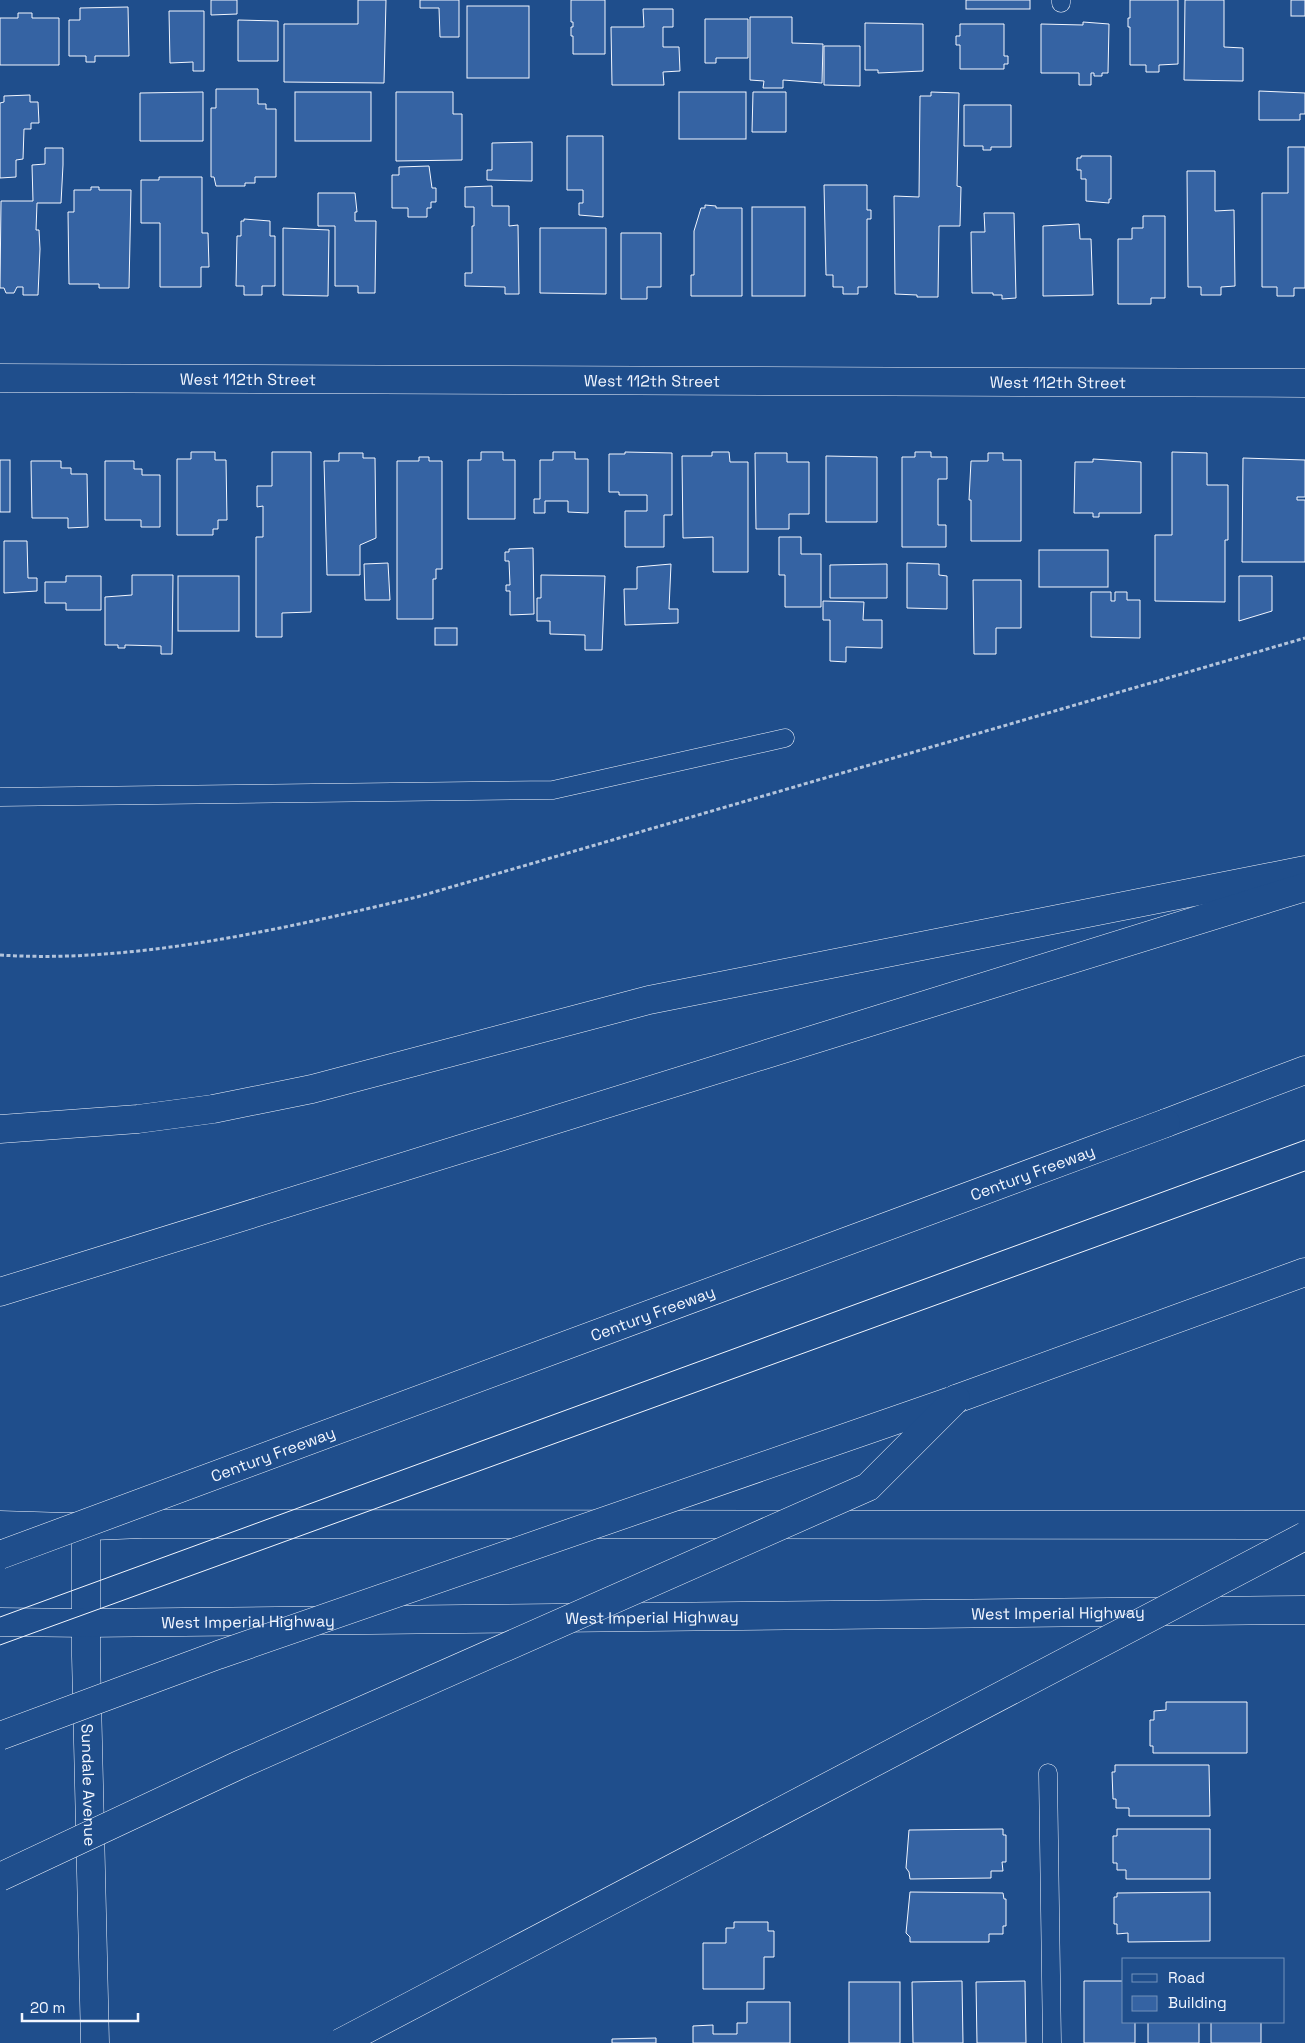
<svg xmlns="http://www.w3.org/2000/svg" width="1305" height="2043" viewBox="0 0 1305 2043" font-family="'Space Grotesk',sans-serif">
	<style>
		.building { fill: #3563a3; stroke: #f2f6ff }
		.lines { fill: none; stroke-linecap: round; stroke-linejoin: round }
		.service-casing { stroke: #f2f6ff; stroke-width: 19 }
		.minor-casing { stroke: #f2f6ff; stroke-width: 29 }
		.primary-casing { stroke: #f2f6ff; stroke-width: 29 }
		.motorway-casing { stroke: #f2f6ff; stroke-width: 29 }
		.path { stroke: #b3c4dc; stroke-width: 3; stroke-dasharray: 4 2.5; stroke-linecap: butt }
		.service { stroke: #1f4e8c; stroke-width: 18 }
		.minor { stroke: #1f4e8c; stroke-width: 28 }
		.primary { stroke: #1f4e8c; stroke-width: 28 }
		.motorway { stroke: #1f4e8c; stroke-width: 28 }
		.tram { stroke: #f2f6ff; stroke-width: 1 }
		.motorway-bridge-casing { stroke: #f2f6ff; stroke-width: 29; stroke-linecap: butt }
		.motorway-bridge { stroke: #1f4e8c; stroke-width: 28 }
		.labels { text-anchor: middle; stroke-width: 4; stroke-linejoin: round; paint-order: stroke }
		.street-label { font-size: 16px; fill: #f2f6ff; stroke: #1f4e8c }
	</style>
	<rect width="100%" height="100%" fill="#1f4e8c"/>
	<g class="building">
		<path d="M 211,0 L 237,0 L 237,14 L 211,15 Z"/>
		<path d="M 358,0 L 386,0 L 384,83 L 284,82 L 284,24 L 358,24 Z"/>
		<path d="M 420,0 L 459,0 L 459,37 L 440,37 L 439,8 L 420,8 Z"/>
		<path d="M 571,0 L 605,0 L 605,54 L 573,54 L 573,36 L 571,36 L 571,27 L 573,27 L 573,22 L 571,22 Z"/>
		<rect x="966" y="0" width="64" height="9"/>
		<path d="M 1130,0 L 1178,0 L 1178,64 L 1159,65 L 1159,72 L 1146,72 L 1146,65 L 1130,65 L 1130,27 L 1128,27 L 1128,18 L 1130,18 Z"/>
		<path d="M 1185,0 L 1224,0 L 1224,47 L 1243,48 L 1243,81 L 1184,80 Z"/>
		<rect x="1291" y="0" width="14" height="16"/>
		<rect x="467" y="6" width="62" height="72"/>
		<path d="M 128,7 L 129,56 L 95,56 L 95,62 L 86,62 L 86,56 L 69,56 L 69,20 L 80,20 L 80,8 Z"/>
		<path d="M 643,9 L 673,9 L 673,27 L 663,27 L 663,47 L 679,47 L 680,71 L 663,72 L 664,85 L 612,85 L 611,27 L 644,27 Z"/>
		<path d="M 169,11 L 204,11 L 204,71 L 193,71 L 193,62 L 170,63 Z"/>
		<path d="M 18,13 L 32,13 L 32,18 L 59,18 L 59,65 L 0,65 L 0,18 L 18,18 Z"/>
		<path d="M 750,17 L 792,17 L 792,43 L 823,44 L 822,83 L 783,80 L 783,88 L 763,88 L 764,81 L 750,80 Z"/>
		<path d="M 705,19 L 748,19 L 748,58 L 716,58 L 716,63 L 705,63 Z"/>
		<path d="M 238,20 L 278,21 L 278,61 L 238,61 Z"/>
		<path d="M 1083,22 L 1109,24 L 1108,73 L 1102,73 L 1102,76 L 1094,76 L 1094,73 L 1091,73 L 1091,85 L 1079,85 L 1079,73 L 1041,73 L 1041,24 L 1083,25 Z"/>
		<path d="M 865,23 L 923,24 L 923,71 L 878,73 L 878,70 L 865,70 Z"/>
		<path d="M 960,24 L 1004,24 L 1004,56 L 1008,56 L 1008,64 L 1004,64 L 1004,69 L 960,69 L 960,45 L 956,45 L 956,36 L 960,36 Z"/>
		<path d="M 824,46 L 860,46 L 860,86 L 824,85 Z"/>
		<path d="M 216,89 L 258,89 L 258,104 L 266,104 L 266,109 L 276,109 L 276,177 L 255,177 L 255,183 L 245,183 L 245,186 L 216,186 L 214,177 L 211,177 L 211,108 L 216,108 Z"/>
		<path d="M 1259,91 L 1305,93 L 1305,114 L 1300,114 L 1300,120 L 1259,120 Z"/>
		<path d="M 203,92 L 203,141 L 140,141 L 140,93 Z"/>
		<rect x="295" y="92" width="76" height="49"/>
		<path d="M 396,92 L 453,92 L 453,114 L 462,114 L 462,160 L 396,161 Z"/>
		<rect x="679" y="92" width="67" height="47"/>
		<path d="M 753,92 L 786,92 L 786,132 L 752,132 Z"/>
		<path d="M 931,92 L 959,93 L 957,186 L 961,187 L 960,226 L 939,226 L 938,297 L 917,297 L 917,295 L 895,294 L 894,196 L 919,197 L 920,96 L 931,96 Z"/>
		<path d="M 30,95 L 30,102 L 38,102 L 39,123 L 31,123 L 31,129 L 24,129 L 23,159 L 16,160 L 16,177 L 0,178 L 0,103 L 4,102 L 4,96 Z"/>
		<path d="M 964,105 L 1011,105 L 1011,147 L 991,147 L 991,150 L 983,150 L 983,146 L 964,146 Z"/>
		<path d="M 567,136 L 603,136 L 603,217 L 579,215 L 579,203 L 583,203 L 583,190 L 567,190 Z"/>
		<path d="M 532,142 L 532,181 L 487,180 L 487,170 L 492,170 L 492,143 Z"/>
		<path d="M 1288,147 L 1305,147 L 1305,288 L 1294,288 L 1294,296 L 1277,296 L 1277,287 L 1262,287 L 1262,193 L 1288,193 Z"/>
		<path d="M 45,148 L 63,148 L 63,165 L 61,203 L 37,203 L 36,230 L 39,230 L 40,249 L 38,295 L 23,295 L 23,287 L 17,287 L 14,293 L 6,293 L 4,288 L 0,288 L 1,201 L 33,201 L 32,165 L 45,164 Z"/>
		<path d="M 1081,156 L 1111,156 L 1111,199 L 1109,199 L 1109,203 L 1086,201 L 1086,179 L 1081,179 L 1081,170 L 1077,170 L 1077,158 L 1081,158 Z"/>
		<path d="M 429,166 L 432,188 L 436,188 L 436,202 L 431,202 L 431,208 L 427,208 L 427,217 L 408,217 L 408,208 L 392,208 L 392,175 L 399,175 L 399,167 Z"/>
		<path d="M 1187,171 L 1215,171 L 1215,211 L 1234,210 L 1235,286 L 1221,287 L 1221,295 L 1201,295 L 1201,287 L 1188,287 Z"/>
		<path d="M 159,177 L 202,177 L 202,233 L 208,233 L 209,267 L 201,267 L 201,287 L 160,287 L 160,223 L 141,223 L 141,180 L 159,180 Z"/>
		<path d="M 824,185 L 867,185 L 867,210 L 871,210 L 871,219 L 867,219 L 867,287 L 858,287 L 858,294 L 843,294 L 843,287 L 833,287 L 833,275 L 826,275 Z"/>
		<path d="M 492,186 L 492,206 L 509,206 L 509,226 L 518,225 L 519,294 L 505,294 L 505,287 L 465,286 L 465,273 L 472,273 L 472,226 L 474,226 L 474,207 L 465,207 L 465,187 Z"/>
		<path d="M 91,187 L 99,187 L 99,190 L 131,190 L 129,288 L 99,288 L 99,284 L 69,284 L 68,212 L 74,212 L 74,190 L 91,190 Z"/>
		<path d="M 318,193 L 355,193 L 357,212 L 355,212 L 355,221 L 376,221 L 375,293 L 358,293 L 358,286 L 335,286 L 335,226 L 318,226 Z"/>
		<path d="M 705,205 L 716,206 L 716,208 L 742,208 L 742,296 L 691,296 L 691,275 L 694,275 L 694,231 L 701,208 L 705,208 Z"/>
		<rect x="752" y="207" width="53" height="89"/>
		<path d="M 984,213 L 1014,213 L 1016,298 L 1002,299 L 1002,295 L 993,295 L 993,293 L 972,293 L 971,232 L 985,232 Z"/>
		<path d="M 1143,216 L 1165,216 L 1165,298 L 1151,298 L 1151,304 L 1118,304 L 1118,239 L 1132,239 L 1132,228 L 1143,228 Z"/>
		<path d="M 244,219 L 270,221 L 270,236 L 275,236 L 275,286 L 262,286 L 262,295 L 244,295 L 244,286 L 236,286 L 237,236 L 241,236 L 241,221 L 244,221 Z"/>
		<path d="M 1079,224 L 1080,239 L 1091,239 L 1093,295 L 1043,296 L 1043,226 Z"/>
		<path d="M 283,228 L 329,230 L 328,296 L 283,295 Z"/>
		<path d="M 540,228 L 606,228 L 606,294 L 540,293 Z"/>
		<path d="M 621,233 L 661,233 L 661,287 L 647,287 L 647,299 L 621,299 Z"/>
		<path d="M 191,452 L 215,452 L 215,460 L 226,460 L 227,520 L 218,520 L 218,529 L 213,529 L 213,535 L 177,535 L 177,459 L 191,459 Z"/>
		<path d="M 272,452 L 311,452 L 311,612 L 282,613 L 282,637 L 256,637 L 256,537 L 263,537 L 263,506 L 257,507 L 257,486 L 272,486 Z"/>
		<path d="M 481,452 L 503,452 L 503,460 L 515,460 L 515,519 L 468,519 L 468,460 L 481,460 Z"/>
		<path d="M 553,452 L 575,452 L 575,459 L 588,459 L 588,513 L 568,512 L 568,501 L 545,501 L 545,513 L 534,513 L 534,499 L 540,499 L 540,460 L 553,460 Z"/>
		<path d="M 625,452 L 672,453 L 672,515 L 664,515 L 664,547 L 625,547 L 625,511 L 647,511 L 647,495 L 619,495 L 619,492 L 609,492 L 609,454 L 625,454 Z"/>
		<path d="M 712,452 L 729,452 L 730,462 L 748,462 L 748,572 L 713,572 L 713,537 L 683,538 L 682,456 L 712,456 Z"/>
		<path d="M 915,452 L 931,452 L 931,457 L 947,457 L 947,479 L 938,479 L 938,525 L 946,525 L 946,547 L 902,547 L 902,457 L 915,457 Z"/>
		<path d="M 1172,452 L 1207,453 L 1207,485 L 1228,485 L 1228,540 L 1225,540 L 1225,602 L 1155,601 L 1155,535 L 1172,535 Z"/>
		<path d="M 339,453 L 363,453 L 363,458 L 375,458 L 376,538 L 360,545 L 360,575 L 327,575 L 324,461 L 339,461 Z"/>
		<path d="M 755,453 L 787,453 L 787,462 L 809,462 L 809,514 L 789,514 L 789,529 L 756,529 Z"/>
		<path d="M 988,453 L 1003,453 L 1003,460 L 1021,460 L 1021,541 L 971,541 L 971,500 L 969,500 L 971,461 L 988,461 Z"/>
		<path d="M 826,456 L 877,457 L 877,522 L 826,522 Z"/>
		<path d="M 419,457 L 429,457 L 429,461 L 442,461 L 442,569 L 436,569 L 436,579 L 433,579 L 433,619 L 397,619 L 397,461 L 419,461 Z"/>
		<path d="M 1243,458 L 1305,460 L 1305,497 L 1297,497 L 1297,500 L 1305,500 L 1305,562 L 1242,562 Z"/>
		<path d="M 1093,459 L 1141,462 L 1141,513 L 1099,513 L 1099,517 L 1093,517 L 1093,513 L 1074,513 L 1075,462 L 1093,462 Z"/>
		<rect x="0" y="460" width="10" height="52"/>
		<path d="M 31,461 L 61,461 L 61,468 L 71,468 L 71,474 L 87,474 L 88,527 L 68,528 L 68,518 L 32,518 Z"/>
		<path d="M 105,461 L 134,461 L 134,469 L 142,469 L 142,475 L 160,475 L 160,527 L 141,527 L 141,520 L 105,520 Z"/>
		<path d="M 779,537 L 801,537 L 801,554 L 821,554 L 821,607 L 785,607 L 785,575 L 779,575 Z"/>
		<path d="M 4,541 L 27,541 L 28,578 L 37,578 L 37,591 L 4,593 Z"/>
		<path d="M 533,548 L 534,614 L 510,615 L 510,591 L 506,591 L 506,585 L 510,585 L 509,561 L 505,561 L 505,552 L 509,552 L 509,549 Z"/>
		<rect x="1039" y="550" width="69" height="37"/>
		<path d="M 388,563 L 390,600 L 365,600 L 364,564 Z"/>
		<path d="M 907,563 L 939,564 L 939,575 L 947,576 L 947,609 L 907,608 Z"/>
		<path d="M 671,564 L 669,609 L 678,609 L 678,623 L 625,625 L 624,589 L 637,589 L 637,567 Z"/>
		<path d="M 887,564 L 887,598 L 830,598 L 830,565 Z"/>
		<path d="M 132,575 L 173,575 L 172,654 L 161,654 L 161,646 L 125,645 L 125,648 L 118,648 L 118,645 L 105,645 L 105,597 L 132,595 Z"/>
		<path d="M 541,575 L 605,576 L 602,650 L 585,650 L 585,635 L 550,634 L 550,621 L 537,621 L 537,598 L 541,598 Z"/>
		<path d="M 66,576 L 101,576 L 101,610 L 66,610 L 66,603 L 45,603 L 45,582 L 66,582 Z"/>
		<rect x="178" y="576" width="61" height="55"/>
		<path d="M 1239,576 L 1272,576 L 1272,611 L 1239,621 Z"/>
		<path d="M 973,580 L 1021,580 L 1021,628 L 996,628 L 996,654 L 974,654 Z"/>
		<path d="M 1091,592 L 1111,592 L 1111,601 L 1115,601 L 1115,592 L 1127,592 L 1127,600 L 1140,600 L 1140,638 L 1091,637 Z"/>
		<path d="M 823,601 L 864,602 L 863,620 L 882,620 L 882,648 L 846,647 L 846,662 L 830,661 L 830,620 L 823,620 Z"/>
		<rect x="435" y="628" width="22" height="17"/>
		<path d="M 1166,1702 L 1247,1702 L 1247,1753 L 1153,1753 L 1153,1746 L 1150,1746 L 1150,1720 L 1154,1720 L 1154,1711 L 1166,1710 Z"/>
		<path d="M 1115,1765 L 1209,1765 L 1210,1816 L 1129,1816 L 1129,1808 L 1116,1808 L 1116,1799 L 1113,1799 L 1112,1772 L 1115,1772 Z"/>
		<path d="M 1003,1829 L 1003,1835 L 1006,1835 L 1006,1862 L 1002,1862 L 1003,1871 L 991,1871 L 991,1878 L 910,1879 L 909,1872 L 906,1868 L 909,1830 Z"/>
		<path d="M 1117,1829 L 1210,1829 L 1210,1879 L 1126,1879 L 1126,1870 L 1117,1870 L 1117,1863 L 1113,1863 L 1113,1836 L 1117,1836 Z"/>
		<path d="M 910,1892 L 1003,1893 L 1004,1899 L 1006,1899 L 1006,1926 L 1003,1926 L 1003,1934 L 989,1934 L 989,1942 L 910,1942 L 910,1937 L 906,1933 Z"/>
		<path d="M 1210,1892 L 1210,1941 L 1128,1942 L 1128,1933 L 1117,1934 L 1117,1924 L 1114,1924 L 1114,1897 L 1117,1897 L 1117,1893 Z"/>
		<path d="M 734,1922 L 768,1922 L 768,1931 L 774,1931 L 774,1957 L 764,1957 L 764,1989 L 703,1989 L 703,1943 L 726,1943 L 726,1928 L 734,1928 Z"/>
		<path d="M 962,1981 L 963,2043 L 913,2043 L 912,1982 Z"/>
		<path d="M 1025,1981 L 1026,2043 L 977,2043 L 976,1982 Z"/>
		<path d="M 1084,1981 L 1124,1981 L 1124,2022 L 1135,2022 L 1135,2043 L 1084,2043 Z"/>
		<rect x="849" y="1982" width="51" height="61"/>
		<path d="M 747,2002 L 790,2002 L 790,2043 L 693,2043 L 693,2026 L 713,2025 L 713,2034 L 737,2034 L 737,2023 L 747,2023 Z"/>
		<rect x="1148" y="2022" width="51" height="21"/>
		<rect x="1211" y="2022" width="50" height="21"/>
		<path d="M 656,2038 L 656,2043 L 612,2043 L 612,2039 Z"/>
	</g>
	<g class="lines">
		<g class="service-casing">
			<g id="service">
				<path d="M 1061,0 L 1061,3"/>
				<path d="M 0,797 L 553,790 L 785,738"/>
				<path d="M 1048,1773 L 1052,2043"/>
			</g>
		</g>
		<g class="minor-casing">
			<g id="minor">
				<path id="s1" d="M 0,378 L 1305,383"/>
				<path id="s2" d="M 86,1526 L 86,1656 L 95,2043"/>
			</g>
		</g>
		<g class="primary-casing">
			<g id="primary">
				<path d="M 0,1525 L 67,1527 L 142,1524 L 1305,1525"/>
				<path id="s3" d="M 0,1622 L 86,1623 L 1305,1610"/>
			</g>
		</g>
		<g class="motorway-casing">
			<g id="motorway">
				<path d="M 1166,1123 L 1305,1070"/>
				<path d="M 0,1129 L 138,1119 L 213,1109 L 312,1089 L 649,1000 L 1305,870"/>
				<path d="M 0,1292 L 1305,887"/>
				<path d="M 956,1399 L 1305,1272"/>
			</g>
		</g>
		<path class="path" d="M 0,955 C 136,964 286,928 417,897 L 1305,638"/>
		<use href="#service" class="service"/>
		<use href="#minor" class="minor"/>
		<use href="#primary" class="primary"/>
		<use href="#motorway" class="motorway"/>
		<g class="tram">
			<path d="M 0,1617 L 1305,1140"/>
			<path d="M 0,1645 L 1305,1171"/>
		</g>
		<g class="motorway-bridge-casing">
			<g id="motorway-bridge">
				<path id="s4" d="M 0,1555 L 1166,1123"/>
				<path d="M 0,1736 L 218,1655 L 951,1401"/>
				<path d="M 0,1877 L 239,1765 L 868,1487 L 956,1399"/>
				<path d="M 340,2043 L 1305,1536"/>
			</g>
		</g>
		<use href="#motorway-bridge" class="motorway-bridge"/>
	</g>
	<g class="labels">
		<g class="street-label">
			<text dy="6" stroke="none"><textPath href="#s1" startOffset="248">West 112th Street</textPath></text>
			<text dy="6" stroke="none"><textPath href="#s1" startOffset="652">West 112th Street</textPath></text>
			<text dy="6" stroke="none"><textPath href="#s1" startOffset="1058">West 112th Street</textPath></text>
			<text dy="6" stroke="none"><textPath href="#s4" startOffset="1101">Century Freeway</textPath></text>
			<text dy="6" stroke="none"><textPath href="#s4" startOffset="696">Century Freeway</textPath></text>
			<text dy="6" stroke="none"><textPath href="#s4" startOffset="291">Century Freeway</textPath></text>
			<text dy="6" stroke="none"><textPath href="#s3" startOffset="1058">West Imperial Highway</textPath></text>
			<text dy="6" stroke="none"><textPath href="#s3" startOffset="652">West Imperial Highway</textPath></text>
			<text dy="6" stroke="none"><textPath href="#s3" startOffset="248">West Imperial Highway</textPath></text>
			<text dy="6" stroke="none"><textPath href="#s2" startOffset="259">Sundale Avenue</textPath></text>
		</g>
	</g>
	<rect x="1122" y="1958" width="162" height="65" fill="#1f4e8c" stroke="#7391ba"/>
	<rect x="1132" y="1974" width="25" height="8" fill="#1f4e8c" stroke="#7391ba"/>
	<text x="1168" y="1983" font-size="15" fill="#f2f6ff">Road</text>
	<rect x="1132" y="1996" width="25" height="15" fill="#3563a3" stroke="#7391ba"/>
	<text x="1168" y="2008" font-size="15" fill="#f2f6ff">Building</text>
	<path d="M22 2013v8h116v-8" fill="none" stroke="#f2f6ff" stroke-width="2.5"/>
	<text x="30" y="2013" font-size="15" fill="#f2f6ff" stroke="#1f4e8c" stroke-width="4" paint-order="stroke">20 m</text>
</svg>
